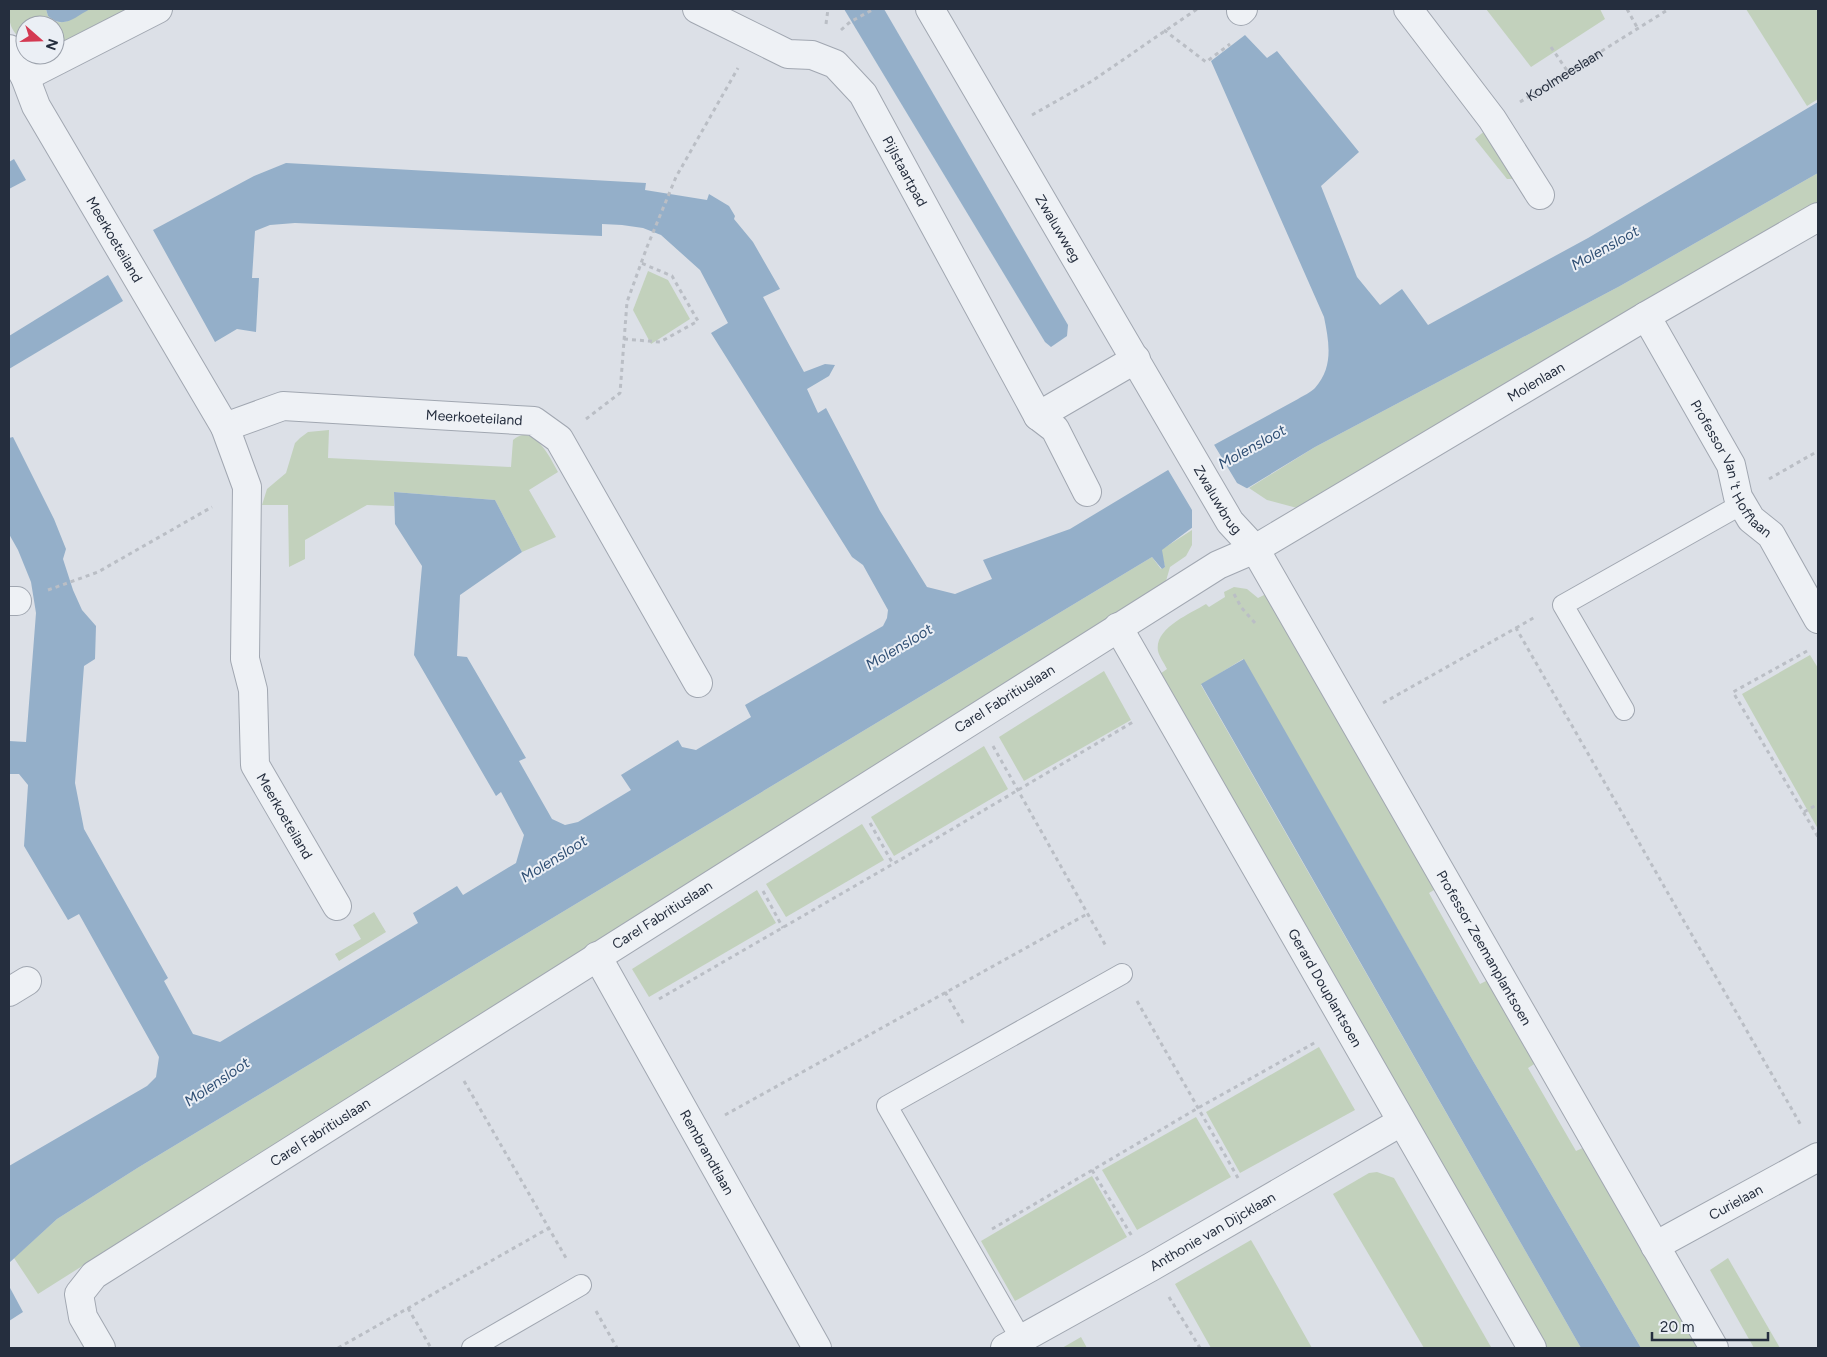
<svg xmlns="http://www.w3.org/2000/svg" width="1827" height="1357" viewBox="0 0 1827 1357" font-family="Figtree,sans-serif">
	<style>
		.green { fill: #c2d1bc }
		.water { fill: #94afc9 }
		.pier { fill: #dce0e7 }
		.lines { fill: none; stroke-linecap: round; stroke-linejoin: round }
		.service-casing { stroke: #a1a7b1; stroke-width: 22 }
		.minor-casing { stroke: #a1a7b1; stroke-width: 30 }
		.path { stroke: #babec5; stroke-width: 3; stroke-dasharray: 4 4; stroke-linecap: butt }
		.service { stroke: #eef1f5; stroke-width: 20 }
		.minor { stroke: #eef1f5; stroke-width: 28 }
		.labels { text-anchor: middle; stroke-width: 4; stroke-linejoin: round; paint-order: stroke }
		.street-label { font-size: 14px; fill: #252e3e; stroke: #ebeff5 }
		.water-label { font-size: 15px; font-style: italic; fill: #2e4e73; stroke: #ebeff5 }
	</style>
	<rect width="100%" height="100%" fill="#dce0e7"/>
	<g class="green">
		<path d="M 9,9 L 46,9 L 48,16 C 66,32 73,13 90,9 C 100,6 119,9 131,9 L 55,48 L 55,25 L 25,25 L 25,43 C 12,31 9,27 9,9 Z"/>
		<path d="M 1486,9 L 1600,9 L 1605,19 L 1531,67 Z"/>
		<path d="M 1746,9 L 1818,9 L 1818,99 L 1807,106 Z"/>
		<path d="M 1487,129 L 1514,179 L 1507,179 L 1475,139 Z"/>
		<path d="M 1818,173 L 1818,204 L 1297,508 L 1267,500 L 1249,488 L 1315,447 L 1620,286 Z"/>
		<path d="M 648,271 L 668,280 L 690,319 L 651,344 L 633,310 Z"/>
		<path d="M 329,430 L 328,458 L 511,467 L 513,440 C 533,422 550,457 558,472 L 529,490 L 556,537 L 522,552 L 495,500 L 394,492 L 394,506 L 367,505 L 305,540 L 305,559 L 289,567 L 288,505 L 262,505 L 267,489 L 286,473 L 295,443 L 300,438 L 308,432 Z"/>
		<path d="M 1192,530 L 1192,545 L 1186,556 L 1170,567 L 1166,581 L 38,1294 L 14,1258 L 57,1219 L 139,1167 L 1152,557 L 1161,569 L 1165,567 L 1161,550 Z"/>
		<path d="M 1234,587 L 1247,589 L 1258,598 L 1270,592 L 1439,887 L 1429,893 L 1480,984 L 1490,979 L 1539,1061 L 1528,1068 L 1576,1151 L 1587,1146 L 1702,1348 L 1641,1348 L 1472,1059 L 1243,659 L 1201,685 L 1581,1348 L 1544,1348 L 1157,676 L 1167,669 C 1164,663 1159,656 1158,651 C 1154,628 1190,614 1206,604 L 1209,607 L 1225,597 L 1224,592 Z"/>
		<path d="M 1810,655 L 1818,668 L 1818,829 L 1742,694 Z"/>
		<path d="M 1104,671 L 1131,720 L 1024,781 L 999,737 Z"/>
		<path d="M 984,746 L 1008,789 L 894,856 L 871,817 Z"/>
		<path d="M 862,824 L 884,860 L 786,917 L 766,884 Z"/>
		<path d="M 757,890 L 776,923 L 649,997 L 632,969 Z"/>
		<path d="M 374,912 L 386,932 L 339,961 L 335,954 L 361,939 L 353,925 Z"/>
		<path d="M 1319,1047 L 1355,1110 L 1240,1173 L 1206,1112 Z"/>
		<path d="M 1196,1117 L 1231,1177 L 1137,1230 L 1102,1170 Z"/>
		<path d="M 1377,1172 L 1394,1178 L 1491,1347 L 1424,1348 L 1333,1194 L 1369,1173 Z"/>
		<path d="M 1092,1176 L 1127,1237 L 1015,1301 L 981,1241 Z"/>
		<path d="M 1251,1240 L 1258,1252 L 1312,1348 L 1211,1348 L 1175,1284 Z"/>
		<path d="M 1728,1258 L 1780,1348 L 1754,1348 L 1710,1270 Z"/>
		<path d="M 1081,1337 L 1087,1348 L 1062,1348 Z"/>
	</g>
	<g class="water">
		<path d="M 46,9 L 90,9 C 75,17 63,30 48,16 Z"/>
		<path d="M 844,9 L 884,9 L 1068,325 L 1067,336 L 1051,347 L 1045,342 Z"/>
		<path d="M 1245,35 L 1267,58 L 1277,51 L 1359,152 L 1321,186 L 1357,277 L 1380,305 L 1402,289 L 1428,325 L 1588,238 L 1818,102 L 1818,173 L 1620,286 L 1315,447 L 1236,495 L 1162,550 L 1165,567 L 1162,569 L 1152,557 L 139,1167 L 57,1219 L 9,1263 L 9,1166 L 147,1086 L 156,1077 L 159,1057 L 79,914 L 68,920 L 24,846 L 28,785 L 19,774 L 9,774 L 9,741 L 26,742 L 36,613 L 31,582 L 18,550 L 9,534 L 9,438 L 13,437 L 54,519 L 66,549 L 63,559 L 73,590 L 82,610 L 96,626 L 95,659 L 84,666 L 75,783 L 84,829 L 168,978 L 164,981 L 193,1034 L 220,1042 L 418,923 L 413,913 L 457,886 L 463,895 L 516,863 L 524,835 L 501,792 L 496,796 L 414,655 L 422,566 L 395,524 L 394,492 L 495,500 L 522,552 L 460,595 L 457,656 L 467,657 L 526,758 L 519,761 L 552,819 L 565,825 L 578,822 L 631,790 L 621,775 L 678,740 L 682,747 L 696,750 L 751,717 L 745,705 L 883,626 L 887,618 L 888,610 L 863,565 L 852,557 L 711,333 L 728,323 L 700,270 L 661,235 L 643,228 L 622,225 L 602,224 L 602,236 L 295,223 L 270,225 L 255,231 L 252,278 L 259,278 L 256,332 L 237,329 L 215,342 L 153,230 L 254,176 L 286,163 L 646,183 L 645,190 L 707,200 L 709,194 L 729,206 L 735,216 L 734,219 L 753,242 L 780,289 L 763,297 L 804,372 L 825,364 L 835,365 L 829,376 L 807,389 L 818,413 L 826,408 L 880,511 L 927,587 L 955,594 L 992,579 L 983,560 L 1070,529 L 1168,470 L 1298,399 C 1303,396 1311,392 1315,388 C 1334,367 1329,342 1324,317 L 1211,61 Z"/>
		<path d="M 14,159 L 26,180 L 9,189 L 9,162 Z"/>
		<path d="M 108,275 L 123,301 L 9,369 L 9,336 Z"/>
		<path d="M 1244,659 L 1472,1059 L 1641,1348 L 1581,1348 L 1201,684 Z"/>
		<path d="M 9,1286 L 23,1312 L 9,1321 Z"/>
	</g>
	<path class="pier" d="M 1213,443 L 1237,483 L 1250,490 L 1192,533 L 1192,510 L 1167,468 Z"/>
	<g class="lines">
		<g class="service-casing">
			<g id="service">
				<path d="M 1624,710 L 1563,605 L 1742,504"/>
				<path d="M 1021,1339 L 887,1106 L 1122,974"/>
				<path d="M 472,1348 L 581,1285"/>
			</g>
		</g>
		<g class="minor-casing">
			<g id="minor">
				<path id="s2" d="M 697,9 L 788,54 L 812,55 L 835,64 L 863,94 L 1038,416 L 1136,359"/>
				<path id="s3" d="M 930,9 L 1230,522 L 1255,549 L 1714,1348"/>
				<path d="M 1408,9 L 1492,119 L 1540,195"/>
				<path d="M 1241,11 L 1243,9"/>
				<path id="s4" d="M 9,49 L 25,77 L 36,106 L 225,427 L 283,406 L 534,421 L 559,439 L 698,683"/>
				<path d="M 25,77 L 158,9"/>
				<path id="s5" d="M 1646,316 L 1731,465 L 1738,497 L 1751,519 L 1771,535 L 1818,619"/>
				<path d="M 1038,416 L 1055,429 L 1087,492"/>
				<path id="s6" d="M 225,427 L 247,487 L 245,659 L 253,690 L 255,765 L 337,906"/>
				<path d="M 9,601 L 17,601"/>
				<path id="s7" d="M 1118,627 L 1532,1348"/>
				<path id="s8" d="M 597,956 L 817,1348"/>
				<path d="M 9,992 L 27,981"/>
				<path id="s9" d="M 1655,1246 L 1818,1157"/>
				<path id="s10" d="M 101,1348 L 83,1317 L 79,1294 L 94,1275 C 468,1039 841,799 1218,565 L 1255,549 L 1646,316 L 1818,217"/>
				<path id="s11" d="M 1005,1348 L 1151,1267 L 1401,1122"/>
			</g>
		</g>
		<g class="path">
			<path d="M 1627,9 L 1638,29"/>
			<path d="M 826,24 L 828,9"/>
			<path d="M 841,30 L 850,22 L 874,9"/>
			<path d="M 1164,30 L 1206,62 L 1230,44"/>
			<path d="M 1551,47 L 1568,72"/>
			<path id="s1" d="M 1520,102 L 1669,9"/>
			<path d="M 1032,115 L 1092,81 L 1197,9"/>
			<path d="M 624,339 L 660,342 L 698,321 L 672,276 L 641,263"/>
			<path d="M 586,419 L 620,393 L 627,302 L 647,247 L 676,177 L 738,68"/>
			<path d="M 1769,479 L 1818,451"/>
			<path d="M 48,590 L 98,572 L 212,507"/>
			<path d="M 1234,594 L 1241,607 L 1255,623"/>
			<path d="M 1516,628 L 1535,617"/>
			<path d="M 1807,651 L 1733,692 L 1818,837"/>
			<path d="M 1383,703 L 1516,628 L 1802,1127"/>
			<path d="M 993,746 L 1107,948"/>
			<path d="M 1804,812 L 1818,804"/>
			<path d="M 870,823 L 893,864"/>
			<path d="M 763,891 L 783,928"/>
			<path d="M 945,992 L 965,1026"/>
			<path d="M 659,999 L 893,864 L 1133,722"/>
			<path d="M 1137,1001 L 1238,1178"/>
			<path d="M 464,1081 L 566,1258"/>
			<path d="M 725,1115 L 1087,914"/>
			<path d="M 1092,1170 L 1133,1238"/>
			<path d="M 992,1229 L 1198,1108 L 1316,1042"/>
			<path d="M 1169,1297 L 1200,1348"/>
			<path d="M 408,1308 L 431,1348"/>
			<path d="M 596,1311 L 617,1348"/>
			<path d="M 338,1348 L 549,1228"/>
		</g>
		<use href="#service" class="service"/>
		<use href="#minor" class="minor"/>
	</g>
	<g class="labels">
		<g class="street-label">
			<text dy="5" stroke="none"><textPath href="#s1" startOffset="52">Koolmeeslaan</textPath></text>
			<text dy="5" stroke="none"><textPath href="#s2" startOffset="279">Pijlstaartpad</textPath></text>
			<text dy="5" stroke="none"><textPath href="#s3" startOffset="254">Zwaluwweg</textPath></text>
			<text dy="5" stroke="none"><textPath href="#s4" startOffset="218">Meerkoeteiland</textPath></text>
			<text dy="5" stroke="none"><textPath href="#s10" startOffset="1780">Molenlaan</textPath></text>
			<text dy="5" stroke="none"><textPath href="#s4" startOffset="689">Meerkoeteiland</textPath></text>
			<text dy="5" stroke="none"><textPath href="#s5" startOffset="176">Professor Van 't Hofflaan</textPath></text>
			<text dy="5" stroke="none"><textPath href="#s3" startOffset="569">Zwaluwbrug</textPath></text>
			<text dy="5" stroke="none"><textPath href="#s10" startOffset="1161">Carel Fabritiuslaan</textPath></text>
			<text dy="5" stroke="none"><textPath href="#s6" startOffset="402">Meerkoeteiland</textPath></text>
			<text dy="5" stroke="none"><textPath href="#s10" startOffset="756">Carel Fabritiuslaan</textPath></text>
			<text dy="5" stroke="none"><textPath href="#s3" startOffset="1091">Professor Zeemanplantsoen</textPath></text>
			<text dy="5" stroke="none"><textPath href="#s7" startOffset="416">Gerard Douplantsoen</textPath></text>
			<text dy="5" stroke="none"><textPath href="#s10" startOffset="351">Carel Fabritiuslaan</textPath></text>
			<text dy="5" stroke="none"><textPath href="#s8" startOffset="225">Rembrandtlaan</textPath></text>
			<text dy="5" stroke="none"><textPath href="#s9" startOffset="92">Curielaan</textPath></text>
			<text dy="5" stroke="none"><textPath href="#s11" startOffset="238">Anthonie van Dijcklaan</textPath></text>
		</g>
		<g class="water-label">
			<text transform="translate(1605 248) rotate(-29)" y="5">Molensloot</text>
			<text transform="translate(1252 447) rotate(-29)" y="5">Molensloot</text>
			<text transform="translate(899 647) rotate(-31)" y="5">Molensloot</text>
			<text transform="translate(554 859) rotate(-32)" y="5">Molensloot</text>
			<text transform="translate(217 1082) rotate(-34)" y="5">Molensloot</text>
		</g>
	</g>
	<rect width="1827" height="1357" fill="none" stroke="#252e3e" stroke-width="20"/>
	<g transform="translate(40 40) rotate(110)"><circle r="24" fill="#ebeff5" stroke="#9ca2ac"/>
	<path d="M0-4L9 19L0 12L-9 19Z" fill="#d43952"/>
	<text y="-8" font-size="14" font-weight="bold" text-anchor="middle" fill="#252e3e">N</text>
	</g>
	<path d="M1652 1332v8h116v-8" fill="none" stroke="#252e3e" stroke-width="2.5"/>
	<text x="1660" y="1332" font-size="15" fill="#252e3e" stroke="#ebeff5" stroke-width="4" paint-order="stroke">20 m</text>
</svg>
